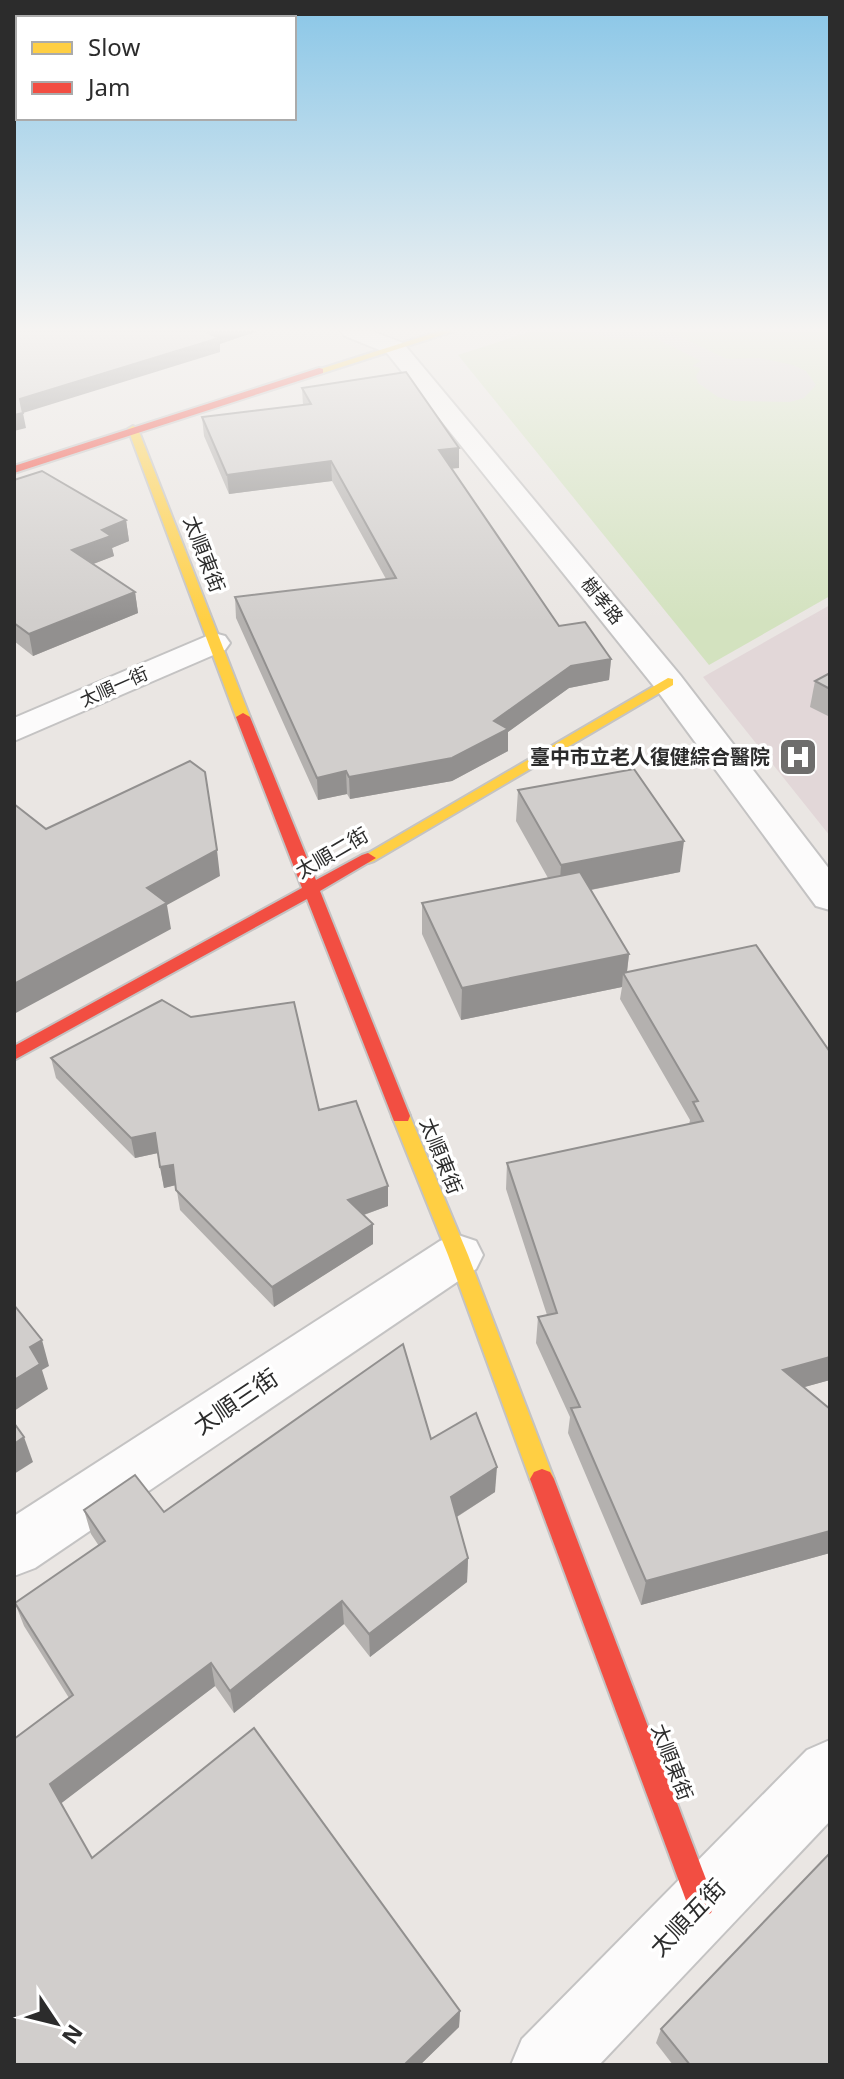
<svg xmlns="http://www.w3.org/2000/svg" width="844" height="2079" viewBox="0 0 844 2079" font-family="'Noto Sans','Noto Sans TC',sans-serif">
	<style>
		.medical { fill: #e2d7d8 }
		.green { fill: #d3e2bf }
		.plaza { fill: #dad6d3 }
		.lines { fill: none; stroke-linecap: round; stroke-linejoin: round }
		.street-casing { stroke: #c4c3c3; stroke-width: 4 }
		.slow-casing { stroke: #c4c3c3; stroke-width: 4 }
		.jam-casing { stroke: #c4c3c3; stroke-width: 4 }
		.street { fill: #fcfbfb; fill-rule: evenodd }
		.slow { fill: #ffcf43; fill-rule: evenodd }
		.jam { fill: #f24e42; fill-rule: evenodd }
		.wall { fill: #b4b1af }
		.shaded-wall { fill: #92908f }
		.building { fill: #d1cecc; stroke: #92908f; stroke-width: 2 }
		.labels { text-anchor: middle; stroke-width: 7; stroke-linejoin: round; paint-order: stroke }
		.far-street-label { font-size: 18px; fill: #2c2c2c; stroke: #fff }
		.street-label { font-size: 20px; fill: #2c2c2c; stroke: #fff }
		.poi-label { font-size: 20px; font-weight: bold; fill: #2c2c2c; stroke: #fff; text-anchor: end }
		.near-street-label { font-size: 24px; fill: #2c2c2c; stroke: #fff }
	</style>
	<rect width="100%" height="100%" fill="#eae6e3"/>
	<path class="medical" d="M 830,605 L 830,836 L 703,677 Z"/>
	<path class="green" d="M 532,331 L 830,331 L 830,596 L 709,665 L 458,355 Z"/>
	<path class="plaza" d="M 580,331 L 668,331 L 727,359 L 759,358 L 793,365 L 806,371 L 816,385 L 804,398 L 790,402 L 734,401 L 718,397 L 698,383 L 696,376 L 701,368 L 692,366 L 701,361 L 653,337 L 617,339 Z"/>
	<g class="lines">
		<g class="street-casing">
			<g id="street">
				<path d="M 341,331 L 372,331 L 403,343 L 680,675 L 830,870 L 830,910 L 816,906 L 656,689 L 387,353 L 345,336 Z"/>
				<path d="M 214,633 L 225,636 L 230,643 L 225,650 L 14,741 L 14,718 Z"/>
				<path d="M 458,1235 L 476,1241 L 483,1255 L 476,1269 L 35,1568 L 14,1576 L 14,1516 L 440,1241 Z"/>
				<path d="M 830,1740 L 830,1821 L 599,2065 L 511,2065 L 522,2039 L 807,1750 Z"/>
			</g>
		</g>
		<g class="slow-casing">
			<g id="slow">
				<path d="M 440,331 L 454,331 L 323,373 L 314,371 Z"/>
				<path d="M 133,426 L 138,429 L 250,717 L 248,720 L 243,721 L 236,717 L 128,429 Z"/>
				<path d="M 668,678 L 673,679 L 673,685 L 374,861 L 368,863 L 360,858 Z"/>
				<path d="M 401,1109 L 408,1111 L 410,1116 L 468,1255 L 554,1479 L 550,1486 L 542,1489 L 534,1486 L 530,1479 L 448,1255 L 392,1116 L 394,1111 Z"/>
			</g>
		</g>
		<g class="jam-casing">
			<g id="jam">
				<path d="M 319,368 L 323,369 L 323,373 L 14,473 L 14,466 Z"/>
				<path d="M 243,713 L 250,717 L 316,880 L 362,855 L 368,853 L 376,858 L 320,891 L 410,1116 L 408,1121 L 394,1121 L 392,1116 L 307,899 L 14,1060 L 14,1046 L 302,888 L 236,717 Z"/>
				<path d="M 542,1469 L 550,1472 L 554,1479 L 715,1903 L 711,1913 L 701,1917 L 691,1913 L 687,1903 L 530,1479 L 534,1472 Z"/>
			</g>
		</g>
		<use href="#street" class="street"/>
		<use href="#slow" class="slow"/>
		<use href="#jam" class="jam"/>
	</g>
	<g class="wall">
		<path d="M 302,388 L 459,468 L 451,468 L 559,626 L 611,659 L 609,680 L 569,688 L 508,732 L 508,751 L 452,781 L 350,799 L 347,794 L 318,800 L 236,618 L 235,597 L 386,579 L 332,481 L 229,494 L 204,436 L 202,417 L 303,405 Z"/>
		<path d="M 14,480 L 126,520 L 129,541 L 112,548 L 114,556 L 93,564 L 135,592 L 138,613 L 33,656 L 14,641 Z"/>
		<path d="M 830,673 L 830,717 L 810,707 L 815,681 Z"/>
		<path d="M 518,790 L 680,872 L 591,890 L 629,954 L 627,973 L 830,1052 L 830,1380 L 804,1387 L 830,1409 L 830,1553 L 641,1605 L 568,1433 L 570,1417 L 536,1343 L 538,1317 L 547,1315 L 506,1189 L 507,1163 L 689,1125 L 690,1120 L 620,999 L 622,987 L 461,1020 L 422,934 L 422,903 L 548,878 L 516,821 Z"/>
		<path d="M 51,1058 L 319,1110 L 388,1186 L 388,1206 L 364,1215 L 373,1224 L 373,1244 L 274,1307 L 180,1210 L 176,1185 L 164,1188 L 158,1153 L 135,1158 L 56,1078 Z"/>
		<path d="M 431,1439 L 495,1492 L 457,1517 L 468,1558 L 467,1582 L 370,1657 L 344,1624 L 234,1713 L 215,1686 L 61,1803 L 92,1858 L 460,2011 L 459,2027 L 420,2065 L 14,2065 L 69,1698 L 24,1626 L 15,1603 L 99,1546 L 91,1534 L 84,1510 L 164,1512 Z"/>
		<path d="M 661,2029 L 830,2065 L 673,2065 L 656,2043 Z"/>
	</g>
	<g class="shaded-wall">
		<path d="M 214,331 L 258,331 L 220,344 L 220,352 L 23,413 L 26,428 L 14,431 L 14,415 L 20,399 Z"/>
		<path d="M 459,448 L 459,468 L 439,470 L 439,450 Z"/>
		<path d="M 331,461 L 332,481 L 229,494 L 227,475 Z"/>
		<path d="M 126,520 L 129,541 L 112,548 L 114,556 L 75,571 L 72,550 L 102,530 Z"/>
		<path d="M 135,592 L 138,613 L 33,656 L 29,634 Z"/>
		<path d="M 611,659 L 609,680 L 569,688 L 508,732 L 508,751 L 452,781 L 350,799 L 349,777 L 494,721 L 571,666 Z"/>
		<path d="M 346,771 L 347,794 L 318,800 L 317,778 Z"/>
		<path d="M 684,841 L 680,872 L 559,896 L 561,865 Z"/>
		<path d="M 217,850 L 220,876 L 167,905 L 171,929 L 14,1014 L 14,984 L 147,888 Z"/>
		<path d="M 629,954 L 626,979 L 623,973 L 622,987 L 461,1020 L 462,988 Z"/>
		<path d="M 155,1133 L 158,1153 L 135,1158 L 131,1138 Z"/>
		<path d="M 173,1165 L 176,1185 L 164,1188 L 160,1167 Z"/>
		<path d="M 388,1186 L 388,1206 L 349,1220 L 348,1200 Z"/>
		<path d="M 373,1224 L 373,1244 L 274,1307 L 272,1287 Z"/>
		<path d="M 42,1340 L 49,1366 L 42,1370 L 48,1389 L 14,1411 L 14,1380 L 30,1347 Z"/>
		<path d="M 830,1357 L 830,1380 L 776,1395 L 783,1370 Z"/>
		<path d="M 24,1437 L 33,1462 L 14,1474 L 14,1444 Z"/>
		<path d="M 497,1467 L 495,1492 L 450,1521 L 451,1497 Z"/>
		<path d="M 830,1531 L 830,1553 L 641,1605 L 646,1581 Z"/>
		<path d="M 468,1558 L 467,1582 L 370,1657 L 369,1634 Z"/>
		<path d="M 342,1601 L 344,1624 L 234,1713 L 230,1691 Z"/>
		<path d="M 211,1663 L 215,1686 L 59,1805 L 50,1784 Z"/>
		<path d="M 460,2011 L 459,2027 L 420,2065 L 404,2065 Z"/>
	</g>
	<g class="building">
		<path d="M 14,331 L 214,331 L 208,333 L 219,338 L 20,399 L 23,413 L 14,415 Z"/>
		<path d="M 406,372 L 459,448 L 439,450 L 559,626 L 585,622 L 611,659 L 571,666 L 494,721 L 508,729 L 452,758 L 349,777 L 346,771 L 317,778 L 235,597 L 396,578 L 331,461 L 227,475 L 202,417 L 311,404 L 302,388 Z"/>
		<path d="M 42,471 L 126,520 L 102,530 L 111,536 L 72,550 L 135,592 L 29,634 L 14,623 L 14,480 Z"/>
		<path d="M 830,673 L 830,689 L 815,681 Z"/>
		<path d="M 190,761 L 205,772 L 217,850 L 147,888 L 167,903 L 14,984 L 14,804 L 46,829 Z"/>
		<path d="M 634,769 L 684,841 L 561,865 L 518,790 Z"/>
		<path d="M 580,872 L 629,954 L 462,988 L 422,903 Z"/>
		<path d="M 756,945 L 830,1052 L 830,1357 L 783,1370 L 830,1409 L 830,1531 L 646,1581 L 571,1408 L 580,1407 L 538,1317 L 557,1313 L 507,1163 L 703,1121 L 693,1102 L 698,1101 L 623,973 Z"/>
		<path d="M 162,1000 L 191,1017 L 294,1002 L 319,1110 L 356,1101 L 388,1186 L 348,1200 L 373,1224 L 272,1287 L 176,1190 L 173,1165 L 160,1167 L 155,1133 L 131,1138 L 51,1058 Z"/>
		<path d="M 14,1305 L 42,1340 L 30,1347 L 40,1364 L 14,1380 Z"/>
		<path d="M 403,1344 L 431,1439 L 476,1413 L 497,1467 L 451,1497 L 468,1558 L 369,1634 L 342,1601 L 230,1691 L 211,1663 L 50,1784 L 92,1858 L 254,1728 L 460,2011 L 404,2065 L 14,2065 L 14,1739 L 73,1695 L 15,1603 L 105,1541 L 84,1510 L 135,1475 L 164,1512 Z"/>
		<path d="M 14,1423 L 24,1437 L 14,1444 Z"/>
		<path d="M 830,1853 L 830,2065 L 690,2065 L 661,2029 Z"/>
	</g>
	<linearGradient id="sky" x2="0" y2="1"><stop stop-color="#89c6e7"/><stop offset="0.53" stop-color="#f6f4f2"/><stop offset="1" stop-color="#f6f4f2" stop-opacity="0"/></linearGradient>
	<rect width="844" height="622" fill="url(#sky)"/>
	<defs>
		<g id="hospital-square" transform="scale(2)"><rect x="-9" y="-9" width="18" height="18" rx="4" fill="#6e6d6c" stroke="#fff"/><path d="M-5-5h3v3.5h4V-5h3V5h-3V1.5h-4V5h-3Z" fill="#fff"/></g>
	</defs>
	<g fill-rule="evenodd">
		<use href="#hospital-square" x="798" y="757"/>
	</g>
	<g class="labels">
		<g class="far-street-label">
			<text transform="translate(602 601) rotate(51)" y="6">樹孝路</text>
			<text transform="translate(114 687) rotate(-24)" y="6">太順一街</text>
		</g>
		<g class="street-label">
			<text transform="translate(204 554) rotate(69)" y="7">太順東街</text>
			<text transform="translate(332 853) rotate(-30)" y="7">太順二街</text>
			<text transform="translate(441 1156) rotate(68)" y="7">太順東街</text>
			<text transform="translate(672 1762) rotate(69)" y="7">太順東街</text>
		</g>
		<g class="poi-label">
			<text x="770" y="764">臺中市立老人復健綜合醫院</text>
		</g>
		<g class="near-street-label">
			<text transform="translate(236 1402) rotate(-34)" y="8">太順三街</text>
			<text transform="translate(688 1918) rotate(-46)" y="8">太順五街</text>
		</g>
	</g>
	<rect width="844" height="2079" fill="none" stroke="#2c2c2c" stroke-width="32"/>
	<rect x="16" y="16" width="280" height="104" fill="#ffffff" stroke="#ababab" stroke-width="2"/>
	<rect x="32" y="42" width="40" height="12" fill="#ffcf43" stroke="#ababab" stroke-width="2"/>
	<text x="88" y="56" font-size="24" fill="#2c2c2c">Slow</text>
	<rect x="32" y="82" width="40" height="12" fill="#f24e42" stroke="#ababab" stroke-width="2"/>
	<text x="88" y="96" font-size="24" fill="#2c2c2c">Jam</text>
	<g transform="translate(56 2023) rotate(125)" stroke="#ffffff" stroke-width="6" paint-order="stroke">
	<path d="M0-6L14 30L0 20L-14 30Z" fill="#2c2c2c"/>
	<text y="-12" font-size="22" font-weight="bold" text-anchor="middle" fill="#2c2c2c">N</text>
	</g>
</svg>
